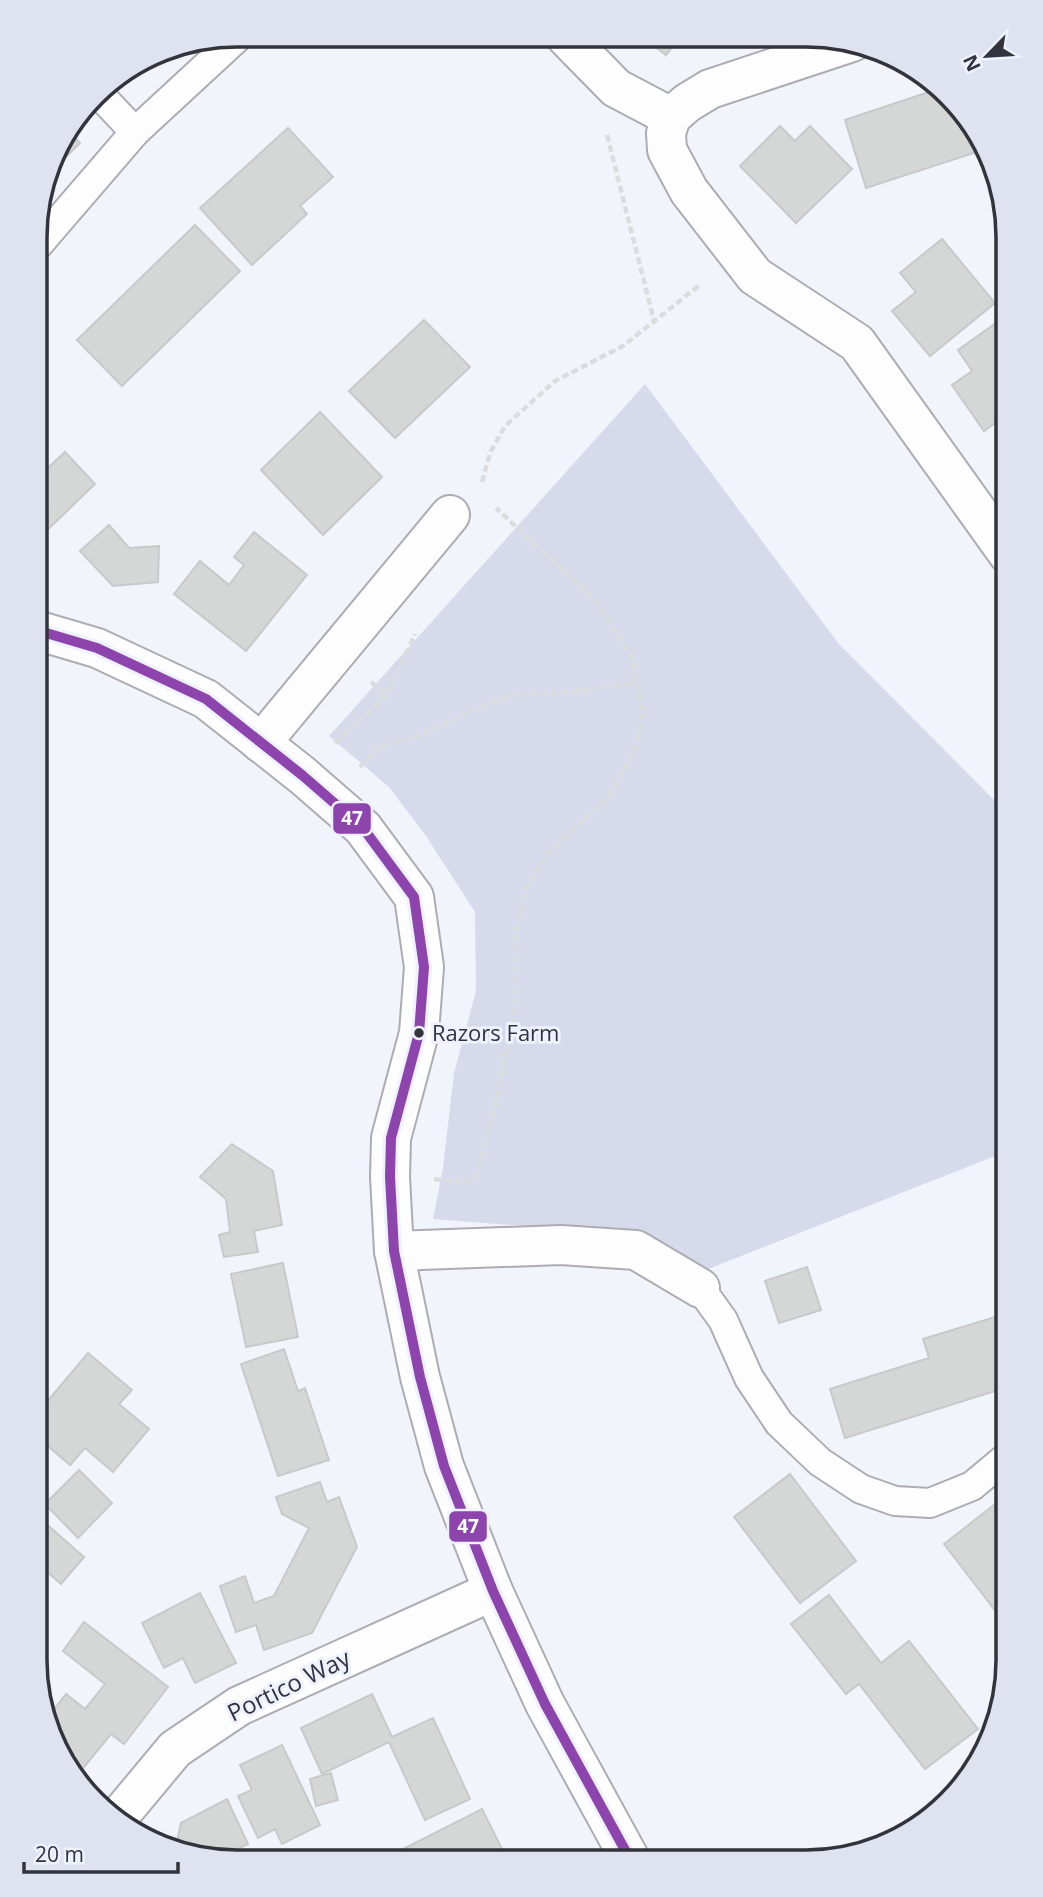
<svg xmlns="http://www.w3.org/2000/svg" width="1043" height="1897" viewBox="0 0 1043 1897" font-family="'Open Sans',sans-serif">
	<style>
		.green { fill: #d6daeb }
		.building { fill: #d5d7d7; stroke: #c7c9ca; stroke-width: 2 }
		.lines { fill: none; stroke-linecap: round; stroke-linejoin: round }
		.lane-casing { stroke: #acadb3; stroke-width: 32 }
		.street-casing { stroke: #acadb3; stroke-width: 42 }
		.path { stroke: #dbdcde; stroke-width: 4.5; stroke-dasharray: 7 3.5; stroke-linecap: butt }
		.lane { stroke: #fdfdfe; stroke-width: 28 }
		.street { stroke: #fdfdfe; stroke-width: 38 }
		.bus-1-casing { stroke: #eef1ff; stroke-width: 16 }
		.bus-1 { stroke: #8e44ad; stroke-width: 10 }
		.bus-dot { fill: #33343b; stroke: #eef1ff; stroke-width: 2.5 }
		.labels { text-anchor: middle; stroke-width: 6; stroke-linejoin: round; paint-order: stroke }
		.bus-label { font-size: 22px; fill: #33343b; stroke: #eef1ff; text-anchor: start }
		.street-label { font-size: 24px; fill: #33343b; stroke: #eef1ff }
		.rim { fill: none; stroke: #33343b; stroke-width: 3.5 }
		.line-badge { stroke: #eef1ff; stroke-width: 2.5 }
		.badge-label { font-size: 19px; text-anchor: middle; font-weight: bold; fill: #fff }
	</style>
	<rect width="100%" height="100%" fill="#f2f4fb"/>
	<path class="green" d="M 645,384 L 838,643 L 1008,814 L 1008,1151 L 698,1273 L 639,1235 L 433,1219 L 443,1168 L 454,1073 L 476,991 L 475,912 L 426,836 L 389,787 L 329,736 Z"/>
	<g class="building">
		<path d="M 644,38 L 679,38 L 666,55 Z"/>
		<path d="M 941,88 L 983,150 L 866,188 L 845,120 Z"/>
		<path d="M 780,126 L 795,141 L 810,126 L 852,169 L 796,223 L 740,166 Z"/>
		<path d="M 288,128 L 333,177 L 300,206 L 307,214 L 252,265 L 200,208 Z"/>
		<path d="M 68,131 L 80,143 L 48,175 L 56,147 Z"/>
		<path d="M 195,225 L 240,271 L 122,386 L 77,340 Z"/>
		<path d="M 942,239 L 995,303 L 930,356 L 892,311 L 916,292 L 900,273 Z"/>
		<path d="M 1006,316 L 1008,319 L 1008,414 L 984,431 L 952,385 L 972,371 L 958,350 Z"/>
		<path d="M 424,320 L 470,367 L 395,438 L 349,391 Z"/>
		<path d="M 320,412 L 382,477 L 323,535 L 261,470 Z"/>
		<path d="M 65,452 L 95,484 L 40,537 L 36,533 L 36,479 Z"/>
		<path d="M 109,525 L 129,548 L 159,546 L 158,582 L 113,586 L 80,551 Z"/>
		<path d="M 254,532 L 307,575 L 246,651 L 174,594 L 200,561 L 229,585 L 244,565 L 234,557 Z"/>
		<path d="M 232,1144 L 273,1171 L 282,1225 L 254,1231 L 258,1252 L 224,1257 L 219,1235 L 230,1232 L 226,1199 L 200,1177 Z"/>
		<path d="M 283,1263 L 298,1337 L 246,1347 L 231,1274 Z"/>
		<path d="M 807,1267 L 821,1310 L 779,1323 L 765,1281 Z"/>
		<path d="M 1008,1313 L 1008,1387 L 845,1438 L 830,1389 L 929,1358 L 923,1339 Z"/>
		<path d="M 284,1349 L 298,1391 L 305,1388 L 329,1460 L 278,1476 L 241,1364 Z"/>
		<path d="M 88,1353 L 132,1390 L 119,1404 L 149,1429 L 113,1472 L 85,1448 L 70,1465 L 35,1435 L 35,1416 Z"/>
		<path d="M 79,1470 L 112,1503 L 78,1538 L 45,1504 Z"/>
		<path d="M 790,1474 L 856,1561 L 800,1603 L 734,1517 Z"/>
		<path d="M 320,1482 L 327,1502 L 339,1497 L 357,1547 L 312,1633 L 264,1650 L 256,1625 L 236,1632 L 220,1586 L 245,1576 L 254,1603 L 274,1596 L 309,1528 L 282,1514 L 276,1497 Z"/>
		<path d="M 1008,1494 L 1008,1626 L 1007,1626 L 944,1544 Z"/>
		<path d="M 35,1514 L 84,1557 L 61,1584 L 35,1561 Z"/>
		<path d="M 200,1593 L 236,1663 L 195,1683 L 183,1658 L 164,1668 L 142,1623 Z"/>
		<path d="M 829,1595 L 881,1663 L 909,1641 L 978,1729 L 925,1769 L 859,1684 L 846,1694 L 791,1624 Z"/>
		<path d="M 84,1622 L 168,1687 L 124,1744 L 111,1734 L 80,1772 L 46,1725 L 45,1721 L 66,1694 L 85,1709 L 105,1684 L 63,1651 Z"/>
		<path d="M 372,1694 L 392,1737 L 433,1718 L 470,1799 L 425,1820 L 389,1742 L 322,1774 L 301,1728 Z"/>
		<path d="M 282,1745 L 320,1825 L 282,1844 L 275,1829 L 258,1838 L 238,1796 L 252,1790 L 240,1765 Z"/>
		<path d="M 331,1773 L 338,1800 L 316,1806 L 310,1779 Z"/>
		<path d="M 227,1799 L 248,1844 L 220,1857 L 219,1860 L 210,1860 L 176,1846 L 181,1823 Z"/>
		<path d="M 482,1809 L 508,1861 L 409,1861 L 403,1849 Z"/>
	</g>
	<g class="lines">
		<g class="lane-casing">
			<g id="lane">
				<path d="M 98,93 L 135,132"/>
				<path d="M 37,246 L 135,132 L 240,35"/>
				<path d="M 700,1288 L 723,1320 L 749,1378 L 779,1423 L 820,1462 L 861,1489 L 895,1501 L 930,1503 L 972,1486 L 1008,1456"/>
			</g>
		</g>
		<g class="street-casing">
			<g id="street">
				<path d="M 566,37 L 616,88 L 671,117"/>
				<path d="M 852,42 L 710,89 L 687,103 L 671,117 L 666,133 L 667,150 L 689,191 L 755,276 L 857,343 L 1008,554"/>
				<path d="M 36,630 L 97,648 L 206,699 L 302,775 L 363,828 L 414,897 L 424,967 L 419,1033 L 391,1138 L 390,1177 L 394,1251 L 420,1377 L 444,1466 L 493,1591 L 545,1704 L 631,1861"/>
				<path d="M 261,743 L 450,515"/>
				<path d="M 394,1251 L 561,1245 L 636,1250 L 700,1288"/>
				<path d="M 115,1821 L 175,1749 L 239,1706 L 493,1591"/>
			</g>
		</g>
		<g class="path">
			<path d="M 607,135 L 654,321"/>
			<path d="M 482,482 L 490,453 L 505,426 L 555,381 L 623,346 L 701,284"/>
			<path d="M 371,682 L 387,695"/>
			<path d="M 335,743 L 387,695 L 415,634"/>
			<path d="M 360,767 L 379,747 L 424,734 L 490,703 L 512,695 L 571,692 L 637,682"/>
			<path d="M 434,1179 L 465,1183 L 477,1175 L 499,1089 L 515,1010 L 515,937 L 525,890 L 548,854 L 609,796 L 637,746 L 643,712 L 633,659 L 594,599 L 496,508"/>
		</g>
		<use href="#lane" class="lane"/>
		<use href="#street" class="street"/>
		<g class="bus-1-casing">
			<path id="bus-1" d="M 36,630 L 97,648 L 206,699 L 302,775 L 363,828 L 414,897 L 424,967 L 419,1033 L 391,1138 L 390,1177 L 394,1251 L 420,1377 L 444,1466 L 493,1591 L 545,1704 L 631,1861"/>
		</g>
		<use href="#bus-1" class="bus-1"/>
	</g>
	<circle class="bus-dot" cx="419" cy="1033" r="6"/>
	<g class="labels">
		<g class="bus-label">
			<text x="432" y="1041">Razors Farm</text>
		</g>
		<g class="street-label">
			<text transform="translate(289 1686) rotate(-26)" y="8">Portico Way</text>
		</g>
	</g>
	<path d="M0 0H1043V1897H0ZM237 47H806A190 190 0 0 1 996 237V1660A190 190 0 0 1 806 1850H237A190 190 0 0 1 47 1660V237A190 190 0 0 1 237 47Z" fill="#dfe2ef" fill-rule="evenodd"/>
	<path class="rim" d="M237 47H806A190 190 0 0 1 996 237V1660A190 190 0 0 1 806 1850H237A190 190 0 0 1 47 1660V237A190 190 0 0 1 237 47Z"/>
	<g class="line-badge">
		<rect x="332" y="802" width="40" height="33" rx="7" fill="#8e44ad"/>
		<rect x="448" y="1510" width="40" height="33" rx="7" fill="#8e44ad"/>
	</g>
	<g class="badge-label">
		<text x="352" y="825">47</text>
		<text x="468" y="1533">47</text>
	</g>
	<g transform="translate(987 56) rotate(245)" stroke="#eef1ff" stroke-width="5" paint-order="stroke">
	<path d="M0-5L12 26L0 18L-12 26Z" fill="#33343b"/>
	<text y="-10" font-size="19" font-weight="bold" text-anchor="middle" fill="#33343b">N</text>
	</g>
	<path d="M24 1862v10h154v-10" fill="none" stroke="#33343b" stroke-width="3.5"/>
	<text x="35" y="1862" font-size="21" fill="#33343b" stroke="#eef1ff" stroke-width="5" paint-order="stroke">20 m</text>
</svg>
